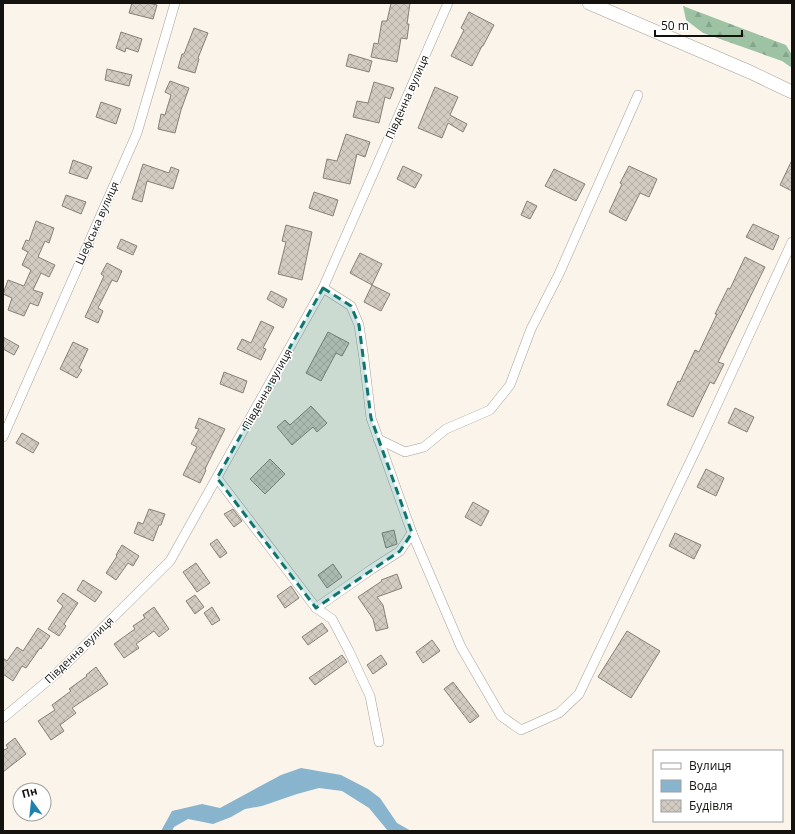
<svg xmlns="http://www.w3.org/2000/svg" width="795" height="834" viewBox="0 0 795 834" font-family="'Open Sans',sans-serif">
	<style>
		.forest { fill: url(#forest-firs) }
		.water { fill: #88b4cd }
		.building { fill: url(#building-cross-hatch); stroke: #868078 }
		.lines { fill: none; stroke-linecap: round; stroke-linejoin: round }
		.street-casing { stroke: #a7a098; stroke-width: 10 }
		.secondary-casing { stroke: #a7a098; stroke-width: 14 }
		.street { stroke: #fff; stroke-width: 9 }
		.secondary { stroke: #fff; stroke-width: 13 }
		.marked { fill: #0f766e; fill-opacity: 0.2; stroke: #0f766e; stroke-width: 3; stroke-dasharray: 8 5; stroke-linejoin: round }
		.labels { text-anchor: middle; stroke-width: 3; stroke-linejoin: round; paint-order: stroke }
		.street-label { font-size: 11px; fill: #14110e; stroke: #fff }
	</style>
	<defs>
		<pattern id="forest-firs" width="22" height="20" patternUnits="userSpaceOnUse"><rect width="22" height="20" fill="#9dc3a4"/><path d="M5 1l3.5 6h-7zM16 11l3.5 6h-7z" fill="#86a68c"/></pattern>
		<pattern id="building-cross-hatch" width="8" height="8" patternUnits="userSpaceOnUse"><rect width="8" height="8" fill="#d1cbc2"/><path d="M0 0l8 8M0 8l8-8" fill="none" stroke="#b3ada6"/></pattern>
	</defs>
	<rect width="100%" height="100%" fill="#fbf4eb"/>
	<path class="forest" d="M 683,6 L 786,45 L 792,55 L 792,68 L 782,61 L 703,33 L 686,20 Z"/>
	<path class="water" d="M 301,768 L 341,775 L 368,789 L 380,798 L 397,823 L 411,831 L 388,831 L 369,808 L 342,791 L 319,788 L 297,794 L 262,806 L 245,809 L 231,817 L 213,824 L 188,819 L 174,827 L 172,831 L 161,831 L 172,811 L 202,804 L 220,808 L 281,775 Z"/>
	<g class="building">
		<path d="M 132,3 L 148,3 L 157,5 L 153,19 L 129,13 Z"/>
		<path d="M 391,3 L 410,3 L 407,24 L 409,24 L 407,39 L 401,38 L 397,62 L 371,57 L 374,43 L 378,44 L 382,21 L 387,21 Z"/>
		<path d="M 469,12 L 494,25 L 483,46 L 482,46 L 472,66 L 451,56 L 464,30 L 461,28 Z"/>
		<path d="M 194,28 L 208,33 L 198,58 L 199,59 L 195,73 L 178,68 L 182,54 L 184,54 Z"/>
		<path d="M 121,32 L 142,39 L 138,52 L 126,48 L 125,52 L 116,48 Z"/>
		<path d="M 349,54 L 372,61 L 369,72 L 346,66 Z"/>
		<path d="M 107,69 L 132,75 L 129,86 L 105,80 Z"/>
		<path d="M 170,81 L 189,88 L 181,110 L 175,133 L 158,129 L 161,114 L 165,115 L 171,95 L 165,92 Z"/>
		<path d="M 374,82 L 394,88 L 390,99 L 385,97 L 379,123 L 353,117 L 357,101 L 368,103 Z"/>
		<path d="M 435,87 L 458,97 L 450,115 L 467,124 L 463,132 L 448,123 L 442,138 L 418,128 Z"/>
		<path d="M 101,102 L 121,109 L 116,124 L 96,117 Z"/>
		<path d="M 346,134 L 370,142 L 365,157 L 357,154 L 350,184 L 323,178 L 327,159 L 337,161 Z"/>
		<path d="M 73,160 L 92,167 L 87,179 L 69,173 Z"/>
		<path d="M 792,160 L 792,191 L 780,185 Z"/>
		<path d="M 143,164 L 169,173 L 171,167 L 179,170 L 173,189 L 147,181 L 142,202 L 132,199 Z"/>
		<path d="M 403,166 L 422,175 L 415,188 L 397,179 Z"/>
		<path d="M 629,166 L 657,179 L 649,197 L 640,193 L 626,221 L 609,212 L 622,184 L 620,183 Z"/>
		<path d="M 554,169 L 585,184 L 576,201 L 545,186 Z"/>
		<path d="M 314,192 L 338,200 L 333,216 L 309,208 Z"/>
		<path d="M 66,195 L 86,202 L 81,214 L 62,206 Z"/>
		<path d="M 527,201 L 537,206 L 530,219 L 521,215 Z"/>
		<path d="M 36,221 L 54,228 L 49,243 L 45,241 L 38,257 L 55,265 L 49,277 L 41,273 L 33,290 L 43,293 L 38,306 L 30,303 L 24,316 L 8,310 L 12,298 L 3,294 L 8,280 L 24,286 L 31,270 L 22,265 L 28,252 L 22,249 L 26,240 L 29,241 Z"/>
		<path d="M 753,224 L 779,236 L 773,250 L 746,237 Z"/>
		<path d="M 286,225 L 312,232 L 302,280 L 278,274 L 286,242 L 282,241 Z"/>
		<path d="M 121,239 L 137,246 L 133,255 L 117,248 Z"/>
		<path d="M 360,253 L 382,264 L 372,285 L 350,273 Z"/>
		<path d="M 745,257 L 765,267 L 718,362 L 724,364 L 714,384 L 710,382 L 693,417 L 667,405 L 678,381 L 680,382 L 695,350 L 699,352 L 717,314 L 715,314 L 728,288 L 730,289 Z"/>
		<path d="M 107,263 L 122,271 L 117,282 L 112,280 L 98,308 L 103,311 L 98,323 L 85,317 L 104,276 L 101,274 Z"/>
		<path d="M 372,285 L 390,294 L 381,311 L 364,302 Z"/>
		<path d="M 271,291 L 287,299 L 283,308 L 267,299 Z"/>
		<path d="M 261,321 L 274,327 L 263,348 L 266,349 L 261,360 L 237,349 L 242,339 L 251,343 Z"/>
		<path d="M 328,332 L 349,343 L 342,356 L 336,353 L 321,381 L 306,373 Z"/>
		<path d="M 3,337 L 19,346 L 14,355 L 3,349 Z"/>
		<path d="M 73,342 L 88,349 L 79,368 L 82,370 L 77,378 L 60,369 Z"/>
		<path d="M 224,372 L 247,381 L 243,393 L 220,384 Z"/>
		<path d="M 311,406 L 327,423 L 317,432 L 313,427 L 292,445 L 277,427 L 285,420 L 290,425 Z"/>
		<path d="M 735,408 L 754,417 L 747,432 L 728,423 Z"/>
		<path d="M 199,418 L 225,429 L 205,469 L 206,470 L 200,483 L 183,475 L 197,447 L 191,444 L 199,429 L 195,428 Z"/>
		<path d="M 22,433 L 39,443 L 33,453 L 16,443 Z"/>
		<path d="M 270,459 L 285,474 L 265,494 L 250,479 Z"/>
		<path d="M 706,469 L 724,478 L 716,496 L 697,487 Z"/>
		<path d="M 473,502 L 489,511 L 481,526 L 465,517 Z"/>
		<path d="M 149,509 L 165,514 L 161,525 L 159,525 L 153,541 L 134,533 L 138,522 L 143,524 Z"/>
		<path d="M 233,509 L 242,521 L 234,527 L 224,514 Z"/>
		<path d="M 394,530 L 397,544 L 386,548 L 382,533 Z"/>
		<path d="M 675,533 L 701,545 L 694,559 L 669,546 Z"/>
		<path d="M 217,539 L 227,553 L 220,558 L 210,544 Z"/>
		<path d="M 122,545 L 139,556 L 133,566 L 128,563 L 116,580 L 106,573 L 117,556 L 116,555 Z"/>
		<path d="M 196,563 L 210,583 L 197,592 L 183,572 Z"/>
		<path d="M 333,564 L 342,577 L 327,588 L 318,575 Z"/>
		<path d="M 397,574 L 402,588 L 377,597 L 383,605 L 388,628 L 376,631 L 373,619 L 358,597 L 382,581 L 381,580 Z"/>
		<path d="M 83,580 L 102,592 L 95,602 L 77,590 Z"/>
		<path d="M 291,586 L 299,598 L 285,608 L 277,596 Z"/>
		<path d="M 63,593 L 78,603 L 64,624 L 66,626 L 59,636 L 48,629 L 63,606 L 57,601 Z"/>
		<path d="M 195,595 L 204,607 L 195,614 L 186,601 Z"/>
		<path d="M 154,607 L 169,629 L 159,637 L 154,631 L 136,644 L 139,648 L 124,658 L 114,644 L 135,629 L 133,626 L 145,618 L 143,615 Z"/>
		<path d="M 212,607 L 220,620 L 212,625 L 204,613 Z"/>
		<path d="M 322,623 L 328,631 L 308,645 L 302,637 Z"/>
		<path d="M 38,628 L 50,636 L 41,649 L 40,648 L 26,668 L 22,666 L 13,681 L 3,674 L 3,658 L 7,661 L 17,647 L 23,651 Z"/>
		<path d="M 627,631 L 660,651 L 631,698 L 598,677 Z"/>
		<path d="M 432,640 L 440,651 L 423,663 L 416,652 Z"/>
		<path d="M 342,655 L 347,662 L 315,685 L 309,678 Z"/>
		<path d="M 381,655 L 387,664 L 373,674 L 367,665 Z"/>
		<path d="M 96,667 L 108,684 L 72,708 L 76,713 L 60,725 L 64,731 L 51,740 L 38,721 L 55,710 L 52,705 L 71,691 L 69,689 L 87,676 L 86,675 Z"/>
		<path d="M 453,682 L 479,716 L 470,723 L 444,689 Z"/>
		<path d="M 15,738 L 26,754 L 3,772 L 3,748 L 4,750 L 8,748 L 6,745 Z"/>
	</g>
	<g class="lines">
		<g class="street-casing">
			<g id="street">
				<path d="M 323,288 L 351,306 L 359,325 L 364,359 L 371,418 L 412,533 L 461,647 L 501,716 L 521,730 L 559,713 L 579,694 L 702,437 L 792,242"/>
				<path d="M 3,437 L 137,133 L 175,3"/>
				<path d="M 378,439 L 405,452 L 424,447 L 446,429 L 490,410 L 510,385 L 531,329 L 559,274 L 638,95"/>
				<path d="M 217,478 L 316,608 L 372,569 L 400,551 L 412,533"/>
				<path d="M 316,608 L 332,619 L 349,651 L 370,696 L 379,742"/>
				<path d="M 3,718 L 57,673 L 170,561 L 323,288 L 448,3"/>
			</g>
		</g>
		<g class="secondary-casing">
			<path id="secondary" d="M 589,3 L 750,72 L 792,92"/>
		</g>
		<use href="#street" class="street"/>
		<use href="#secondary" class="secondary"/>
	</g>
	<path class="marked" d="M 323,288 L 351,306 L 359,325 L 371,418 L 412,533 L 400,551 L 316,608 L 217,478 Z"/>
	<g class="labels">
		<g class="street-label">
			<text transform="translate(407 97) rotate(-66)" y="4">Південна вулиця</text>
			<text transform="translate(97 223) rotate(-66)" y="4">Шефська вулиця</text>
			<text transform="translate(267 389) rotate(-61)" y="4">Південна вулиця</text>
			<text transform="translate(79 650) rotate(-44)" y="4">Південна вулиця</text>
		</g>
	</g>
	<rect width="795" height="834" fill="none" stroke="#14110e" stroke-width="8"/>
	<rect x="653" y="750" width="130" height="72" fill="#ffffff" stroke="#a1a09f"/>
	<rect x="661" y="763" width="20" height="6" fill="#ffffff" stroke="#a1a09f"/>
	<text x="689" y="770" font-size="12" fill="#14110e">Вулиця</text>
	<rect x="661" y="780" width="20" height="12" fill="#88b4cd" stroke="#a1a09f"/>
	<text x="689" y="790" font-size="12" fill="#14110e">Вода</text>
	<rect x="661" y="800" width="20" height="12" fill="url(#building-cross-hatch)" stroke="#a1a09f"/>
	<text x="689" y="810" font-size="12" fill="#14110e">Будівля</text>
	<g transform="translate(32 802) rotate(345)"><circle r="19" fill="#ffffff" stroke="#a1a09f"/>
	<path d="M0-3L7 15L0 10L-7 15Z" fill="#1d83ad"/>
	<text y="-6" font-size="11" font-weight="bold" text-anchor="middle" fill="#14110e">Пн</text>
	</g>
	<path d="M655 30v6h87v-6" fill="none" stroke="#14110e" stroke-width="2"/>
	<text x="661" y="30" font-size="12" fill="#14110e" stroke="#ffffff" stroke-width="3" paint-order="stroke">50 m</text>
</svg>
